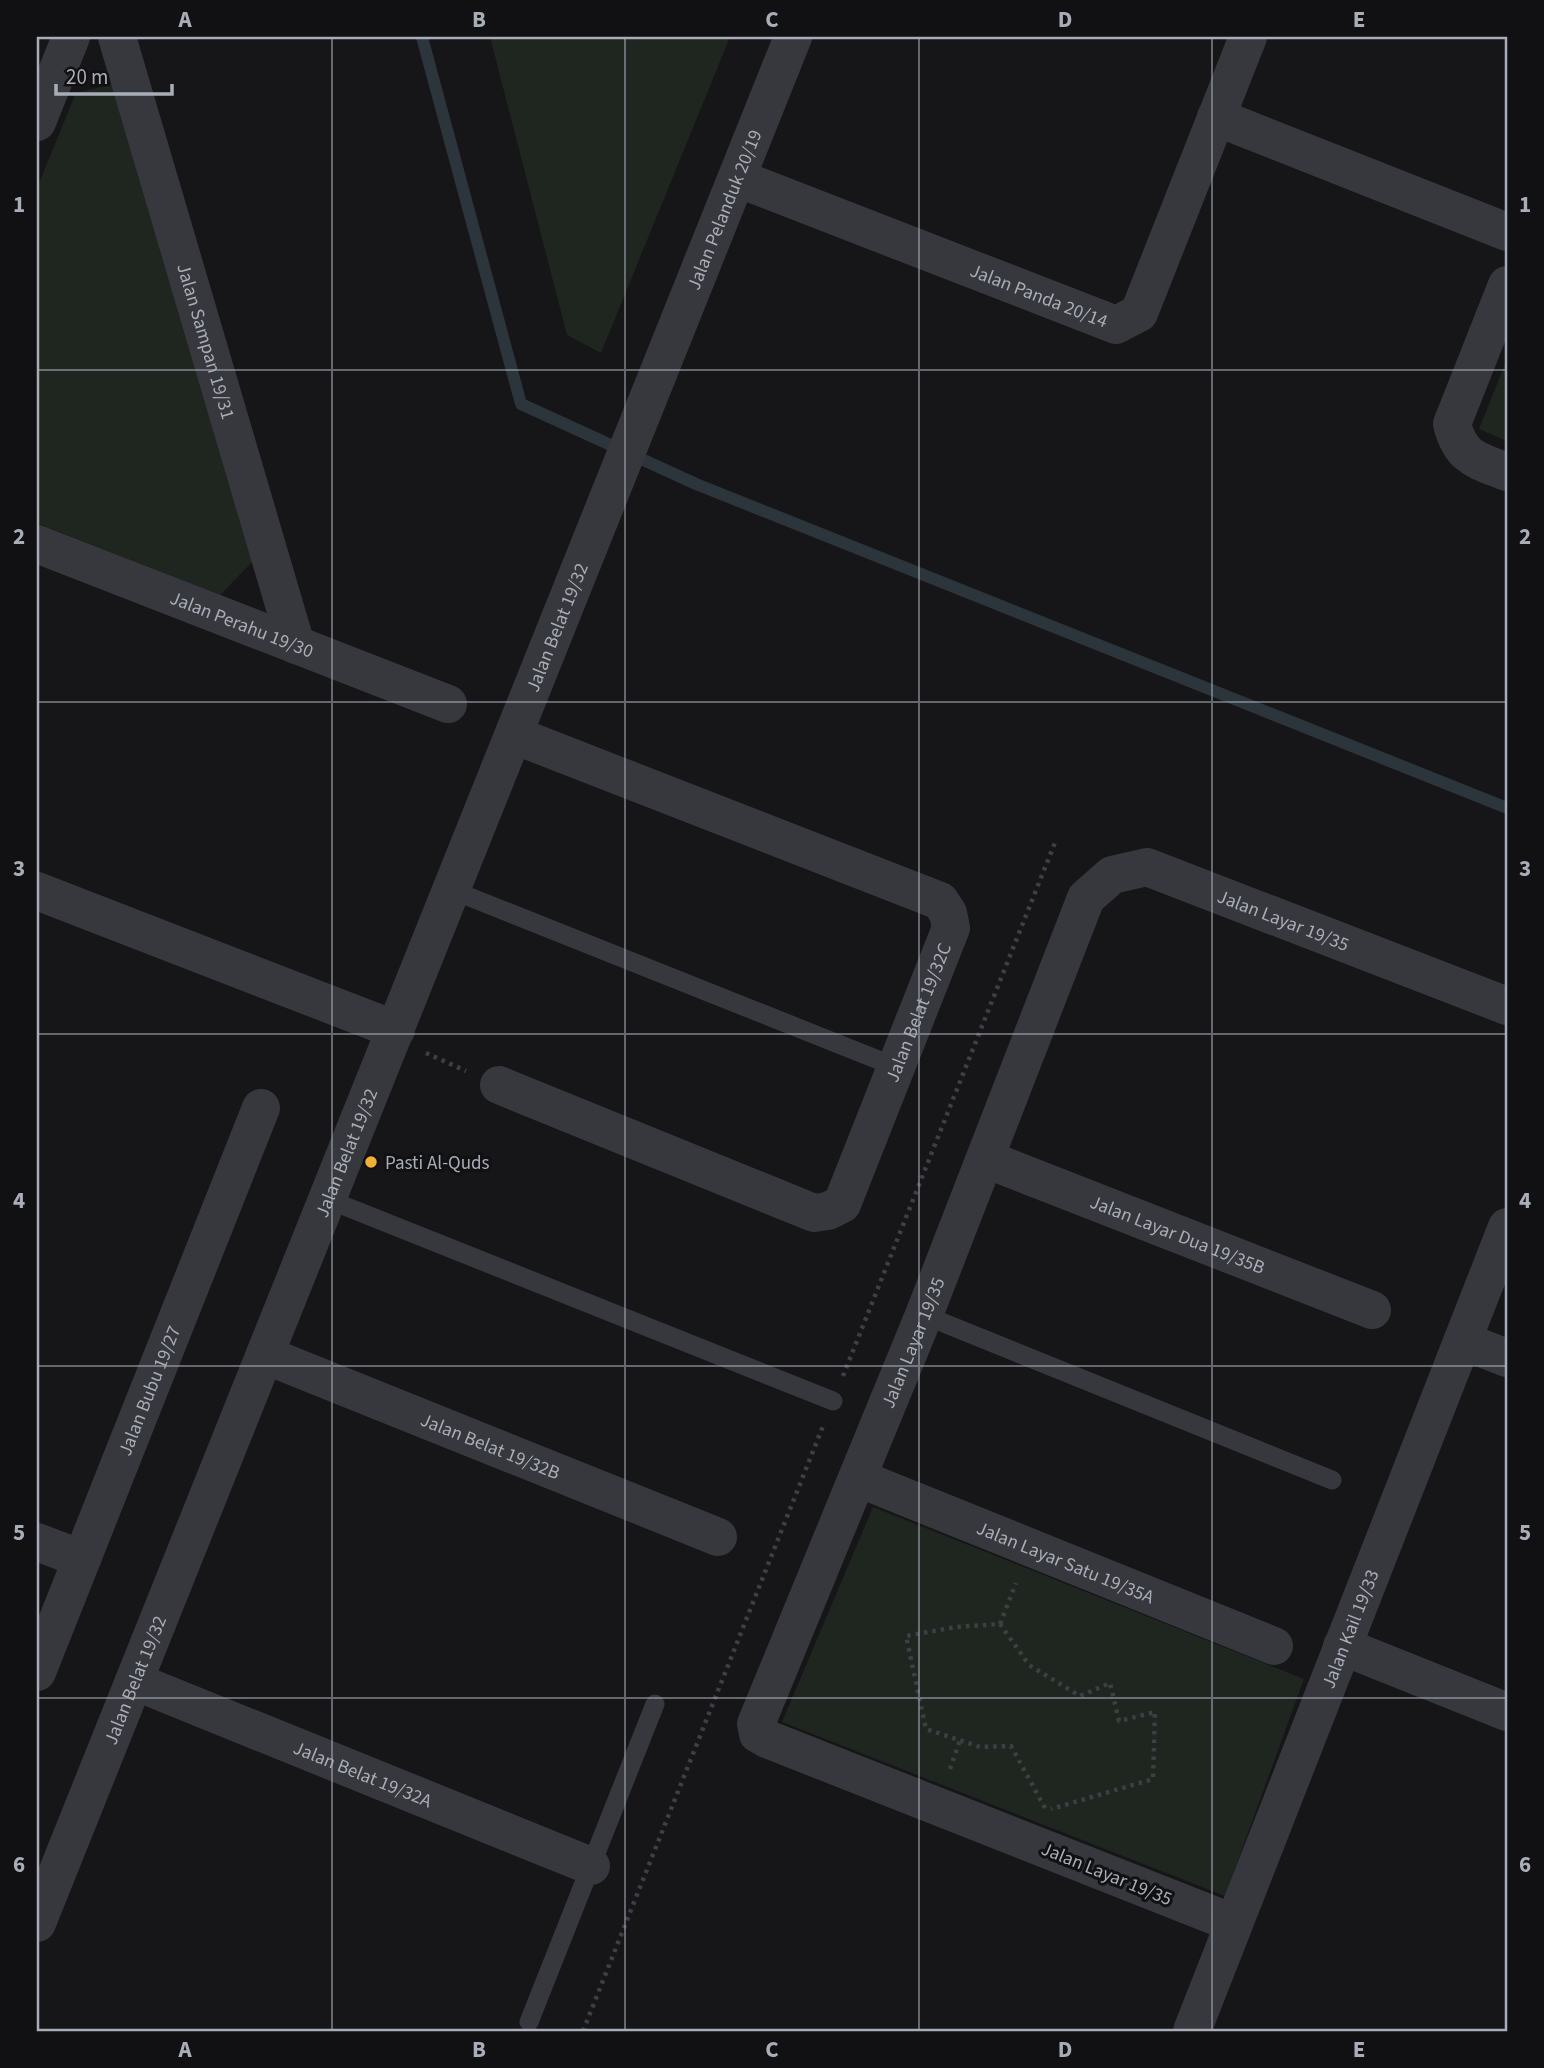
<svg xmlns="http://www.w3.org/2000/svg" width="1544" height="2068" viewBox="0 0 1544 2068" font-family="'Source Sans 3',sans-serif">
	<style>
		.green { fill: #1e261f }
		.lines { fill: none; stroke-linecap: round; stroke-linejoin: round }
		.stream { stroke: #2c353c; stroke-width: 12 }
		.path { stroke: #3d3f44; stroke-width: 4.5; stroke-dasharray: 3.5 5; stroke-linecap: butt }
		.service { stroke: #37383d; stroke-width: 19 }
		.minor { stroke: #37383d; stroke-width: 38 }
		.tertiary { stroke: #37383d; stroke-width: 38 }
		.grid { fill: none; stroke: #a8adb8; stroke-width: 2; stroke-opacity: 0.55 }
		.poi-dot { fill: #f2b134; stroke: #111113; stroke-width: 2.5 }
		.labels { text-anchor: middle; stroke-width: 6; stroke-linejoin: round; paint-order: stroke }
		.street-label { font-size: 19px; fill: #a8adb8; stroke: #111113 }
		.poi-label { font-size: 19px; fill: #a8adb8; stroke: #111113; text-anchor: start }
		.neatline { fill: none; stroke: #a8adb8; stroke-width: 2.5 }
		.grid-label { font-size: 23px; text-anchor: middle; font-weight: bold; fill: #a8adb8 }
	</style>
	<rect width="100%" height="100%" fill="#161618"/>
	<g class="green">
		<path d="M 490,37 L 730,37 L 601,353 L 567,335 Z"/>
		<path d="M 114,84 L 256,558 L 220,595 L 37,523 L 37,188 L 76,93 Z"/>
		<path d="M 1507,359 L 1507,441 L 1479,429 Z"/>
		<path d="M 873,1507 L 1304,1679 L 1225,1896 L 782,1722 Z"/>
	</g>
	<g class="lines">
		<path class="stream" d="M 422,37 L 521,404 L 696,484 L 1507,808"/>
		<g class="path">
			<path d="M 426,1053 L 466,1071"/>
			<path d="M 843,1376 L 1056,840"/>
			<path d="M 1000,1624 L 1016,1583"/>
			<path d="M 950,1769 L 960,1740"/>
			<path d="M 1045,1808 L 1011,1746 L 980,1747 L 926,1729 L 906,1636 L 956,1627 L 1000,1624 L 1029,1665 L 1080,1696 L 1110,1683 L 1119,1721 L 1155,1712 L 1153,1779 L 1051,1809"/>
			<path d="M 583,2031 L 823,1426"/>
		</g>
		<g class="service">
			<path d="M 452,890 L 896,1067"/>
			<path d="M 327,1199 L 833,1401"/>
			<path d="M 924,1315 L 1332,1480"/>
			<path d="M 529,2022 L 655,1704"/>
		</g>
		<g class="minor">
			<path id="s1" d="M 117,37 L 296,645"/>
			<path d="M 1216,117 L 1507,232"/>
			<path d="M 37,122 L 71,37"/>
			<path id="s2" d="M 737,178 L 1116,325 L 1139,313 L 1248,37"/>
			<path d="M 1507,285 L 1452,424 C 1461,459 1477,460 1507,472"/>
			<path id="s3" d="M 37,544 L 448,704"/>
			<path d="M 37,891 L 396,1030"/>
			<path id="s4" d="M 499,1085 L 814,1213 L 828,1211 L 842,1204 L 951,928 L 948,913 L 940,901 L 514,735"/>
			<path id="s5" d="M 986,1159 L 1372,1310"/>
			<path d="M 1463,1341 L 1507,1358"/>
			<path id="s6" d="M 265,1355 L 718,1537"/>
			<path id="s7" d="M 858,1478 L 1274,1646"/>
			<path d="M 37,1542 L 82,1559"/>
			<path d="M 1342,1646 L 1507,1712"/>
			<path id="s8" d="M 37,1672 L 261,1108"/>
			<path id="s9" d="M 134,1681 L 591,1866"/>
			<path id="s10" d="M 1233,1923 L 767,1739 L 758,1734 L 756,1724 L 924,1315 L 1086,898 L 1112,875 L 1147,867 L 1507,1006"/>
			<path id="s11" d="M 1192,2031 L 1507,1227"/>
		</g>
		<path class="tertiary" id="s12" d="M 37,1923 L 793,37"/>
	</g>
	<path class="grid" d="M 332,37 L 332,2031M 625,37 L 625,2031M 919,37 L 919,2031M 1212,37 L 1212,2031M 37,370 L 1507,370M 37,702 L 1507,702M 37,1034 L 1507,1034M 37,1366 L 1507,1366M 37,1698 L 1507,1698"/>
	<circle class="poi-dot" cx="371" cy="1162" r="7"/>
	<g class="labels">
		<g class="street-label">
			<text dy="7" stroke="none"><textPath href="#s12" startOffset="1846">Jalan Pelanduk 20/19</textPath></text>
			<text dy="7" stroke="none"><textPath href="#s2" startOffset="324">Jalan Panda 20/14</textPath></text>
			<text dy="7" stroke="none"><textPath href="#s1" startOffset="317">Jalan Sampan 19/31</textPath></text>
			<text dy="7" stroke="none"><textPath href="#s3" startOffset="220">Jalan Perahu 19/30</textPath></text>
			<text dy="7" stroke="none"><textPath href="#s12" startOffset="1396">Jalan Belat 19/32</textPath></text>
			<text dy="7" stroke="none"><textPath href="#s10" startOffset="1628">Jalan Layar 19/35</textPath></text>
			<text dy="7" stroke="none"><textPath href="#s4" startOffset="576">Jalan Belat 19/32C</textPath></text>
			<text dy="7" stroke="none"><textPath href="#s12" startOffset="830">Jalan Belat 19/32</textPath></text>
			<text dy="7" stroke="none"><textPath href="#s5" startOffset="206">Jalan Layar Dua 19/35B</textPath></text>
			<text dy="7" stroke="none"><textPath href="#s10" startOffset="934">Jalan Layar 19/35</textPath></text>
			<text dy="7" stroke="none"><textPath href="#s8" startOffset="303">Jalan Bubu 19/27</textPath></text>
			<text dy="7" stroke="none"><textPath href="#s6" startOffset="243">Jalan Belat 19/32B</textPath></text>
			<text dy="7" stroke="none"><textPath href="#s7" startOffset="224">Jalan Layar Satu 19/35A</textPath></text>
			<text dy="7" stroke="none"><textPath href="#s11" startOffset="432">Jalan Kail 19/33</textPath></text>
			<text dy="7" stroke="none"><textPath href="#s12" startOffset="262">Jalan Belat 19/32</textPath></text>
			<text dy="7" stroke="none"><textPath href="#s9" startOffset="247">Jalan Belat 19/32A</textPath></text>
			<text transform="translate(1107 1873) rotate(22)" y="7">Jalan Layar 19/35</text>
		</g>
		<g class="poi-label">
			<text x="385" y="1169">Pasti Al-Quds</text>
		</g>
	</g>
	<rect width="1544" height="2068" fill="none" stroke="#111113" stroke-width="77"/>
	<path d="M56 84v10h116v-10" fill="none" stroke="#a8adb8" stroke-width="3.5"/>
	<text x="66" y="84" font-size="21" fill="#a8adb8" stroke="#111113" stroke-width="5" paint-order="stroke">20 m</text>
	<rect x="38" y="38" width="1468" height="1992" class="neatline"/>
	<g class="grid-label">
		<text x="185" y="27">A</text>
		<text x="479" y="27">B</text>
		<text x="772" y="27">C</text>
		<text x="1065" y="27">D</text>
		<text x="1359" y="27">E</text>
		<text x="19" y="212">1</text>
		<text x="1525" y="212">1</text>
		<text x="19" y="544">2</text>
		<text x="1525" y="544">2</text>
		<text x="19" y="876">3</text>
		<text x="1525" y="876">3</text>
		<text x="19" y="1208">4</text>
		<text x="1525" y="1208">4</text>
		<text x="19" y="1540">5</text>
		<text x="1525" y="1540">5</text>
		<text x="19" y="1872">6</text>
		<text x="1525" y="1872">6</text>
		<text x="185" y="2057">A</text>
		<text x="479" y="2057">B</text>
		<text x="772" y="2057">C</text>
		<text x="1065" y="2057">D</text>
		<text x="1359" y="2057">E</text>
	</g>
</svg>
